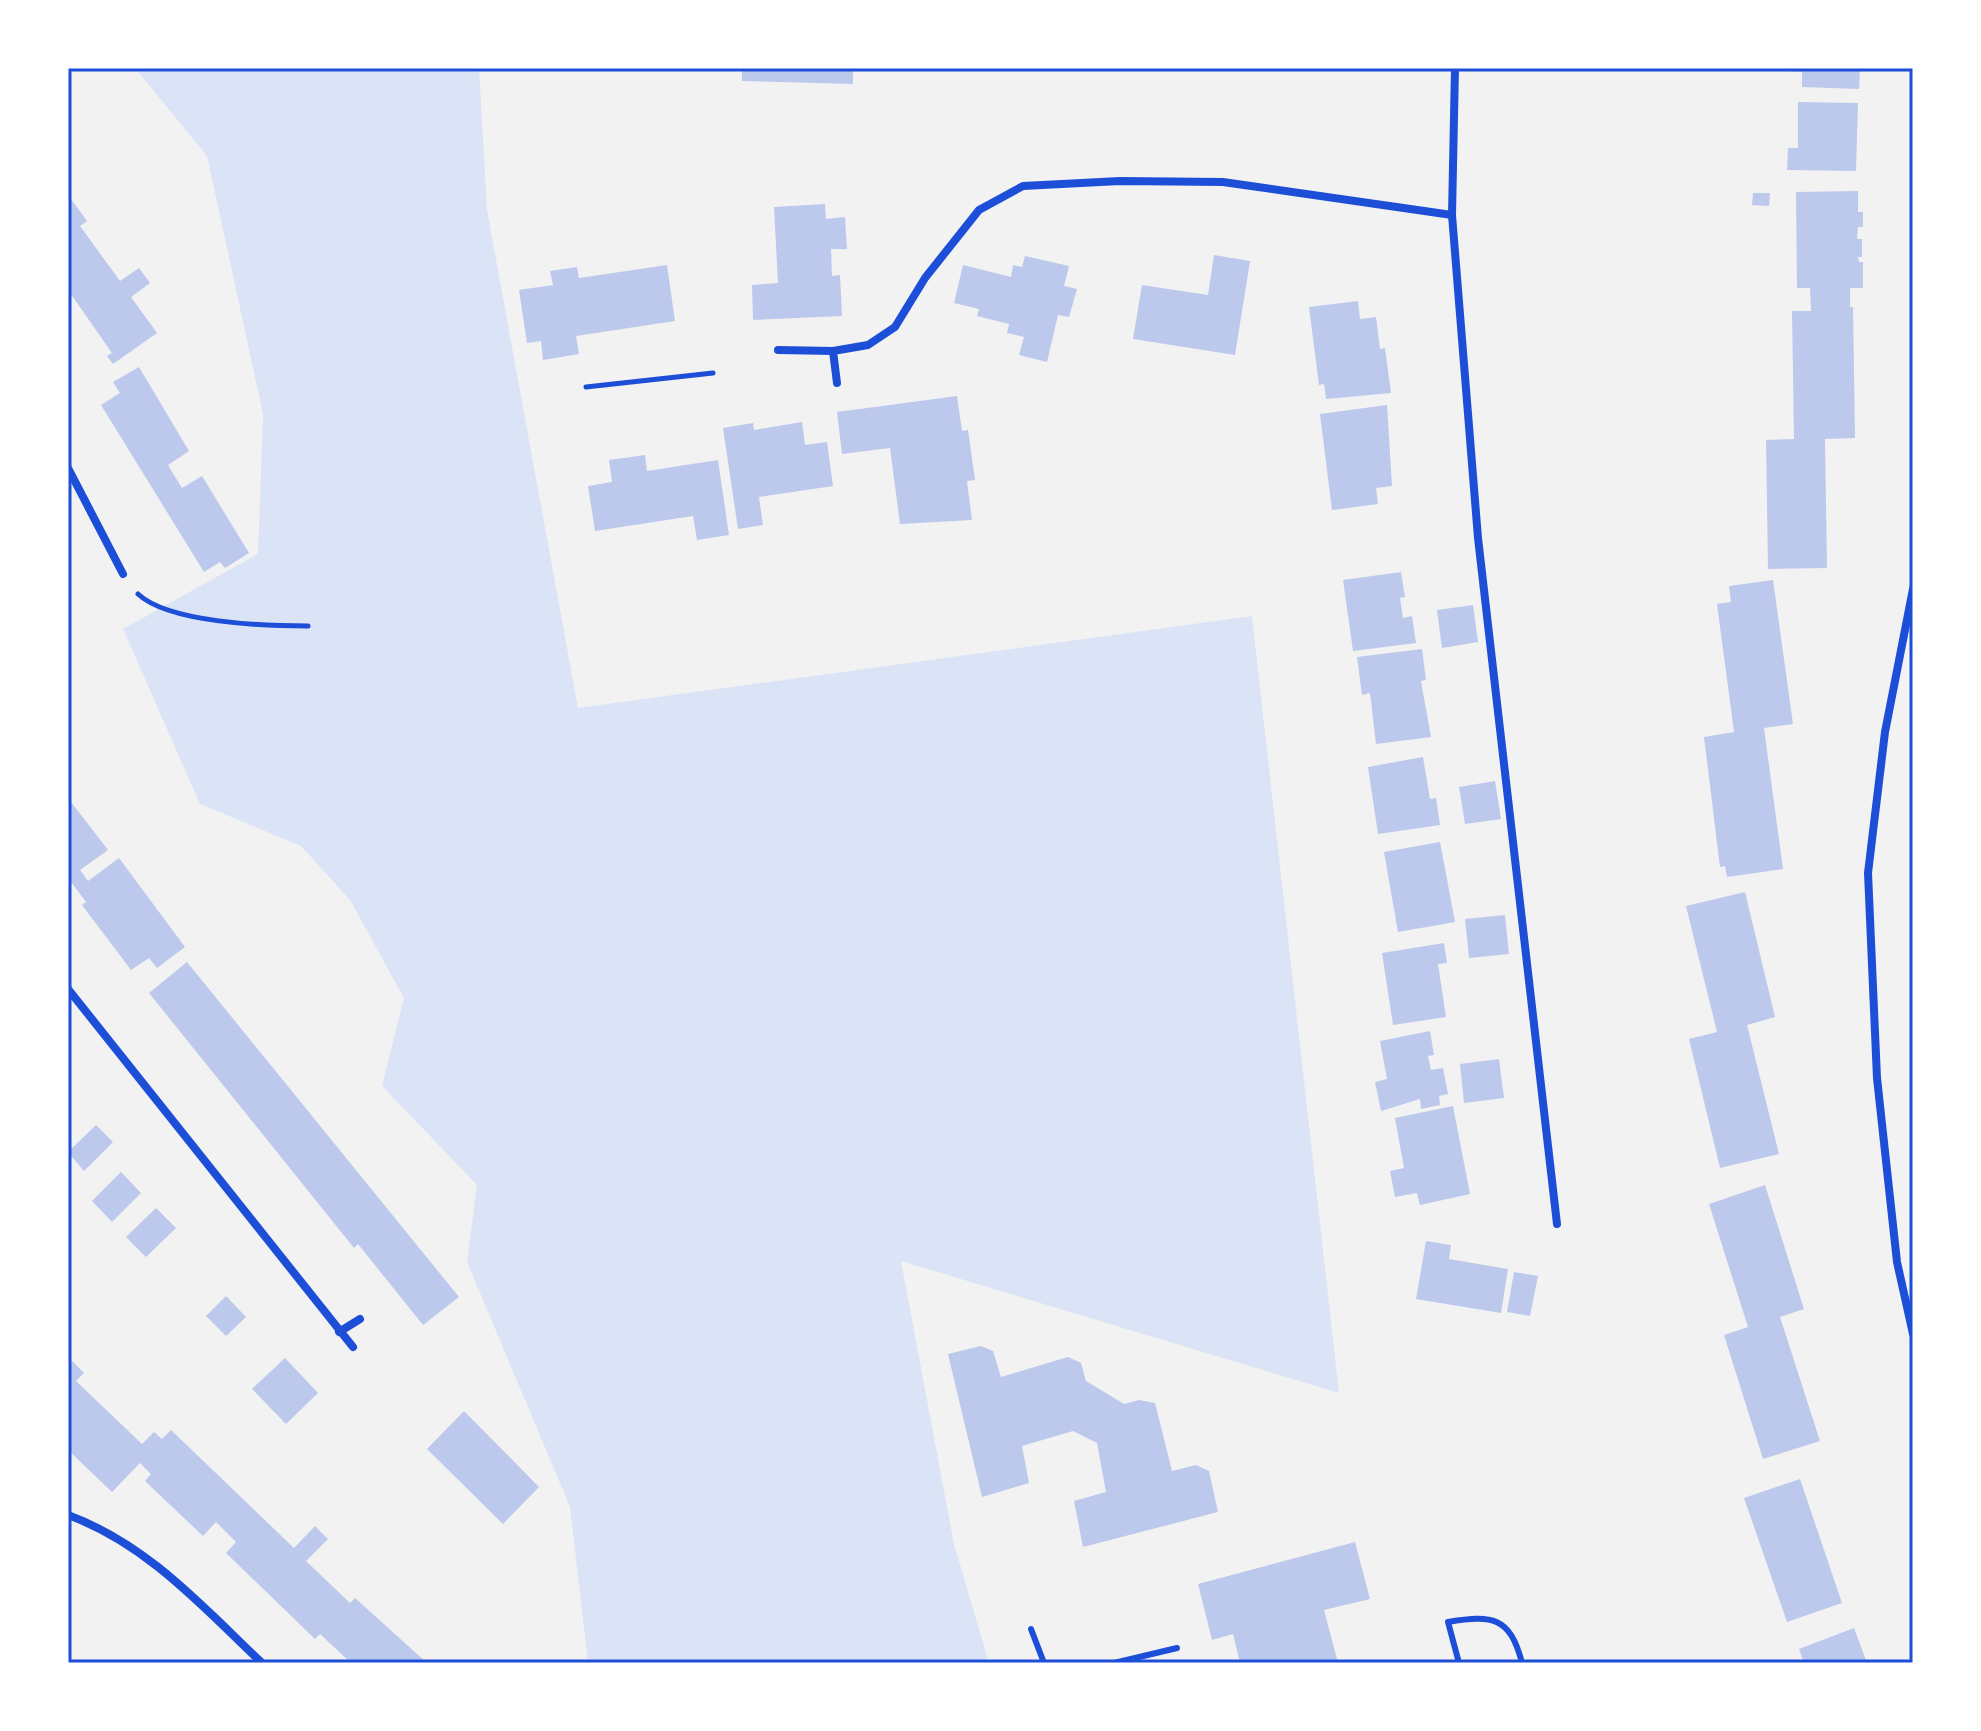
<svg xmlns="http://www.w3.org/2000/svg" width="1981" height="1731" viewBox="0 0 1981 1731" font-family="Roboto,sans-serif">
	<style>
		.green { fill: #dbe4f7 }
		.building { fill: #bdc9ec }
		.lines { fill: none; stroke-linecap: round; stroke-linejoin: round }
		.path { stroke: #1d4ed8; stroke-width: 5 }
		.service { stroke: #1d4ed8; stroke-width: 6 }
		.minor { stroke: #1d4ed8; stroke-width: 8 }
		.neatline { fill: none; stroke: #1d4ed8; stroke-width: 3 }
	</style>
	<rect width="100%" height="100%" fill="#f2f2f2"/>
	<path class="green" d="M 135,68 L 479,68 L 487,210 L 578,708 L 1252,616 L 1339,1393 L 901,1261 L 954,1544 L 989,1663 L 588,1663 L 570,1507 L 467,1262 L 477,1185 L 382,1086 L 404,998 L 350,900 L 301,846 L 200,804 L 123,629 L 258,554 L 263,414 L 207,156 Z"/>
	<g class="building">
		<path d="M 742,68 L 853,68 L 853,84 L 742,81 Z"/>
		<path d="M 1780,68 L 1860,68 L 1859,89 L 1802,87 L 1802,72 L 1780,71 Z"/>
		<path d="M 1798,102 L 1858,103 L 1856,171 L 1787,170 L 1788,148 L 1798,148 Z"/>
		<path d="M 1858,191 L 1858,212 L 1863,212 L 1863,227 L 1858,227 L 1857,239 L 1862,239 L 1862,257 L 1858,257 L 1859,262 L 1863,262 L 1863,288 L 1850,288 L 1850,307 L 1853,307 L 1855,438 L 1825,439 L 1827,568 L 1768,569 L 1766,440 L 1794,439 L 1792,311 L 1811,311 L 1810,288 L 1797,288 L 1796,192 Z"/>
		<path d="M 1753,193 L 1770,193 L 1769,206 L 1752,205 Z"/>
		<path d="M 68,195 L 87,221 L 80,226 L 120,281 L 139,268 L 150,283 L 131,297 L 157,333 L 113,364 L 107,356 L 112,353 L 68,290 Z"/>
		<path d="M 825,204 L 826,219 L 845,217 L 847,249 L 831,249 L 832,276 L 840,275 L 842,316 L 753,320 L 752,285 L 778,283 L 774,207 Z"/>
		<path d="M 1214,255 L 1250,261 L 1235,355 L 1133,339 L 1142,285 L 1208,295 Z"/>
		<path d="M 1025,256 L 1069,266 L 1064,286 L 1077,289 L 1069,317 L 1058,315 L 1047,362 L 1019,355 L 1024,337 L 1007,333 L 1009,324 L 977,316 L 979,309 L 954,303 L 963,265 L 1011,277 L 1013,265 L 1022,267 Z"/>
		<path d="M 667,265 L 675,321 L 576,336 L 579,354 L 543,360 L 541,341 L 527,343 L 519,290 L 553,285 L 550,271 L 577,267 L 579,278 Z"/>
		<path d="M 1358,301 L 1360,319 L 1376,317 L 1380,349 L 1385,348 L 1391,393 L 1326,399 L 1324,384 L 1319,385 L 1309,307 Z"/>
		<path d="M 139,367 L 189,451 L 168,465 L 174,475 L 182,488 L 202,476 L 249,553 L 225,568 L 220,562 L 204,572 L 101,405 L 120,393 L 113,382 Z"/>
		<path d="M 957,396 L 962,431 L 968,430 L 975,480 L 967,481 L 972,520 L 900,524 L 890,448 L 842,454 L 837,412 Z"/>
		<path d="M 1387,405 L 1392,486 L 1376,488 L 1378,504 L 1332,510 L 1320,414 Z"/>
		<path d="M 802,422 L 805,445 L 827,442 L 833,486 L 759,497 L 763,525 L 738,529 L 723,428 L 753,423 L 754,430 Z"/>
		<path d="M 645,455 L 647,471 L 718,460 L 729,535 L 697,540 L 693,516 L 595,531 L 588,486 L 612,482 L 609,460 Z"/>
		<path d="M 1401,572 L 1405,597 L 1400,598 L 1403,618 L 1412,616 L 1416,643 L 1353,651 L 1343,580 Z"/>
		<path d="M 1773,580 L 1793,724 L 1764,728 L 1783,869 L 1727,877 L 1725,866 L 1720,867 L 1704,737 L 1734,732 L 1717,604 L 1731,602 L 1729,586 Z"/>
		<path d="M 1473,605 L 1478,642 L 1442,648 L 1437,610 Z"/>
		<path d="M 1422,649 L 1426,680 L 1421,681 L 1431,737 L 1376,744 L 1370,693 L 1362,695 L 1357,657 Z"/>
		<path d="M 1423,757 L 1430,799 L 1436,798 L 1440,825 L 1378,834 L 1368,767 Z"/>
		<path d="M 1495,781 L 1501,819 L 1465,824 L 1459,787 Z"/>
		<path d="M 68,798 L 108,850 L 80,870 L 88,881 L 119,858 L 185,947 L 157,968 L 149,958 L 131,970 L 82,905 L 86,902 L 68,878 Z"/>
		<path d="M 1440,842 L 1455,922 L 1398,932 L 1384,852 Z"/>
		<path d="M 1745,892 L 1775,1017 L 1747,1025 L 1779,1154 L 1720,1168 L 1689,1039 L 1717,1032 L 1686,906 Z"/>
		<path d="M 1505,915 L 1509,954 L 1469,958 L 1465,919 Z"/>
		<path d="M 1444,943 L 1447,963 L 1438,964 L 1446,1017 L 1393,1025 L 1382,953 Z"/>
		<path d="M 187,962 L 459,1297 L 423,1325 L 358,1244 L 354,1248 L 149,993 Z"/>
		<path d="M 1430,1031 L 1434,1055 L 1428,1056 L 1431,1070 L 1443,1068 L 1448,1094 L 1439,1096 L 1440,1105 L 1421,1109 L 1420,1099 L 1381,1111 L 1375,1082 L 1387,1079 L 1380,1041 Z"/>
		<path d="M 1499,1059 L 1504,1098 L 1464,1103 L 1460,1064 Z"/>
		<path d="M 1453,1106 L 1470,1194 L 1420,1205 L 1417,1193 L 1395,1197 L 1390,1171 L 1404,1168 L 1395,1118 Z"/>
		<path d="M 96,1125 L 113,1142 L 84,1171 L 68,1152 Z"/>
		<path d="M 121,1172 L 141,1193 L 112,1222 L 92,1201 Z"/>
		<path d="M 1765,1185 L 1804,1309 L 1780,1317 L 1820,1441 L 1763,1459 L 1724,1335 L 1748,1327 L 1709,1204 Z"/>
		<path d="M 156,1208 L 176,1228 L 146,1257 L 126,1237 Z"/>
		<path d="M 1426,1241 L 1451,1245 L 1449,1259 L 1508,1269 L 1501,1313 L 1416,1299 Z"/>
		<path d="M 1514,1272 L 1538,1276 L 1530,1316 L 1507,1312 Z"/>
		<path d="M 226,1296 L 246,1317 L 226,1336 L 206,1316 Z"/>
		<path d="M 981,1346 L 993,1351 L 1001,1377 L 1068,1357 L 1081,1363 L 1086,1381 L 1124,1404 L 1139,1400 L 1155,1403 L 1172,1471 L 1196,1465 L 1209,1471 L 1218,1512 L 1083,1547 L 1074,1501 L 1106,1492 L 1097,1443 L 1073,1431 L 1022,1446 L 1029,1483 L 982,1497 L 948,1354 Z"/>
		<path d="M 285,1358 L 318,1393 L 286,1424 L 252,1389 Z"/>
		<path d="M 72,1361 L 84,1373 L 76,1381 L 142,1444 L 154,1432 L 162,1439 L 171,1430 L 294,1548 L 315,1526 L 328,1539 L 306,1561 L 350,1603 L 355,1598 L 427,1663 L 351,1663 L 320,1634 L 315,1639 L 226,1553 L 236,1542 L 216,1522 L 203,1536 L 145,1481 L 151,1474 L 140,1463 L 112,1492 L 68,1450 L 68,1365 Z"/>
		<path d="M 464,1411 L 539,1487 L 503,1524 L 427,1449 Z"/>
		<path d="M 1800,1479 L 1842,1603 L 1787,1622 L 1744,1498 Z"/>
		<path d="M 1355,1542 L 1370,1599 L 1324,1610 L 1338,1663 L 1240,1663 L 1233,1634 L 1212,1640 L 1198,1584 Z"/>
		<path d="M 1854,1628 L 1867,1663 L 1804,1663 L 1799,1649 Z"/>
	</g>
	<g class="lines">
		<g class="path">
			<path d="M 586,387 L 713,373"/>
			<path d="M 138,594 C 169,623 266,626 308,626"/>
		</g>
		<g class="service">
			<path d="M 1031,1629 L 1044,1663"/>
			<path d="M 1114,1663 L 1177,1648"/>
			<path d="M 1459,1663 L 1448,1622 C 1492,1615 1510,1616 1522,1663"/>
		</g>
		<g class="minor">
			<path d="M 1455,68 L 1452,215 L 1478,538 L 1557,1224"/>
			<path d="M 778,350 L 833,351 L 868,345 L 895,327 L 925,278 L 979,210 L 1023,186 L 1120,181 L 1223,182 L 1452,215"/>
			<path d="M 833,351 L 837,383"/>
			<path d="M 68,468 L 123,574"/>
			<path d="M 1913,589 L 1885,732 L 1868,873 L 1877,1078 L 1897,1262 L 1913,1334"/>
			<path d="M 68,989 L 353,1347"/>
			<path d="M 339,1332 L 360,1319"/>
			<path d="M 68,1515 C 147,1544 202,1606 262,1663"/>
		</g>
	</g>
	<rect width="1981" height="1731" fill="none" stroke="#ffffff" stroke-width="140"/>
	<rect x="70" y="70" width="1841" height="1591" class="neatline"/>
</svg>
